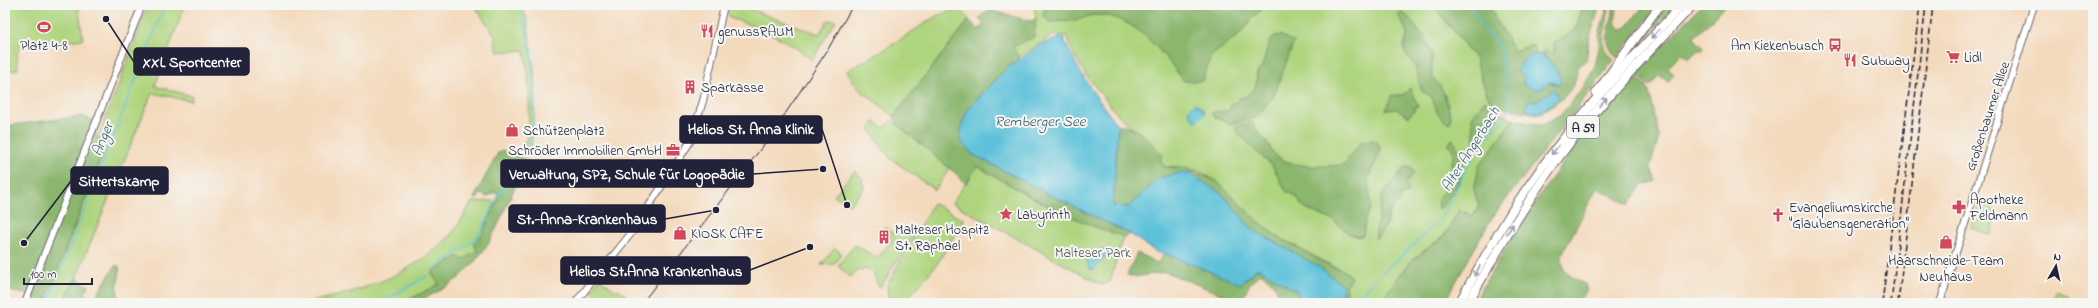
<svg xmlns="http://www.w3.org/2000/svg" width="2098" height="308" viewBox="0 0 2098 308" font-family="'Indie Flower',sans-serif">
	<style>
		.green { fill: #afd47e; stroke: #687b5c }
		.forest { fill: #8bb66d; stroke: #566c54 }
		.water { fill: #5bc1d9; stroke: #3e728a }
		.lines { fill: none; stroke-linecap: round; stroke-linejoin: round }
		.stream { stroke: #5bc1d9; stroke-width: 1.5 }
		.secondary-casing { stroke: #6c6268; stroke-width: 8 }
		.highway-casing { stroke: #6c6268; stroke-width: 10 }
		.secondary { stroke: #fff; stroke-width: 6 }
		.highway { stroke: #fff; stroke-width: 8 }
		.tram { stroke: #22223b; stroke-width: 1 }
		.rail { stroke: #22223b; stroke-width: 1.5; stroke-dasharray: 6 3; stroke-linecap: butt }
		.oneway { stroke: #9c9ca7 }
		.labels { text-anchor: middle; stroke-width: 4; stroke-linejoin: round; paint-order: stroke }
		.shield { fill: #f6f6f2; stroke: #626272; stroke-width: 1 }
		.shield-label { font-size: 13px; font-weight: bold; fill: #22223b }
		.poi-label { font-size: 14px; fill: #22223b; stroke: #f6f6f2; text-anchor: start }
		.street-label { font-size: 14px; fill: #22223b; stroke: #f6f6f2 }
		.park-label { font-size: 14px; fill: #4c574f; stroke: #f6f6f2 }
		.water-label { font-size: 15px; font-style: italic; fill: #365a72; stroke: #f6f6f2 }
		.leader { fill: none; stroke: #22223b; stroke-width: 1.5 }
		.callout-dot { fill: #22223b; stroke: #f6f6f2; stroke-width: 1.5 }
		.callout { fill: #22223b; stroke: #22223b; stroke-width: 1.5 }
		.callout-label { font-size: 15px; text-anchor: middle; font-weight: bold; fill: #fff }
	</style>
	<rect width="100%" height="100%" fill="#f6f6f2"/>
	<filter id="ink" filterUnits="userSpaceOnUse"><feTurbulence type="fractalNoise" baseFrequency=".025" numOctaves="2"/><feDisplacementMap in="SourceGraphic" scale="8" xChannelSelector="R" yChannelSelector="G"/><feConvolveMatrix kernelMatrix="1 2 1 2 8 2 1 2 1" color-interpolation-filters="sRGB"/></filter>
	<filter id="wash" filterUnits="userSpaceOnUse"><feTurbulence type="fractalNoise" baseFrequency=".012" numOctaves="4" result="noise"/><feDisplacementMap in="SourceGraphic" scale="16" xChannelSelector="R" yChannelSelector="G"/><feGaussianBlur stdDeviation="0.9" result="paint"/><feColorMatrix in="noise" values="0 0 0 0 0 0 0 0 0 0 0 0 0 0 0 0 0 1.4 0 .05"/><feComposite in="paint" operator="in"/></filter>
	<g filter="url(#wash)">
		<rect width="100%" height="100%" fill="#f4dabd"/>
		<g class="green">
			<path d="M 5,5 L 78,5 L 83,39 L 23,46 L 17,52 L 18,69 L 5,72 Z"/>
			<path d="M 148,5 L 185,5 L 155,86 L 192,96 L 191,101 L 152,93 L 76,278 L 63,303 L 45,303 L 109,138 L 97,139 L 119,84 Z"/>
			<path d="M 474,5 L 521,5 L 527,19 L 536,86 L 531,150 L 523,147 L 523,141 L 527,142 C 530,111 531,81 524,50 L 498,52 L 494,40 L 496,37 Z"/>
			<path d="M 728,5 L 749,9 L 819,34 L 828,20 L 836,21 L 812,60 C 788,40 760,27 730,18 L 727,9 Z"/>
			<path d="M 1034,5 L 1433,5 C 1446,22 1461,39 1474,56 C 1490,81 1479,105 1513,120 L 1501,136 L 1474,189 L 1479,206 L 1473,216 L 1459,210 L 1445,235 L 1412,260 L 1385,296 L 1381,303 L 1343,303 L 1347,291 L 1345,271 C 1328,265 1314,256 1299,248 C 1291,243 1282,240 1275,235 C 1238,211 1216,160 1165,167 L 1160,161 L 1163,155 L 1118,115 L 1086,75 L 1074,55 L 1067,36 L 1054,35 L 1019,57 L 1011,47 L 1020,43 L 1036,18 Z"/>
			<path d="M 1488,5 L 1583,5 L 1576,29 L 1555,44 L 1554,54 L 1542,52 L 1548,58 L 1540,54 L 1534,55 L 1534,45 L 1514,51 Z"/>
			<path d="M 960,8 L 969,20 L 894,116 L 858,88 L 847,71 L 892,45 L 936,16 Z"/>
			<path d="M 892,120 L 950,168 L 935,190 L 890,158 L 869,129 L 874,122 L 884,128 Z"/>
			<path d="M 977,166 L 1042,203 L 1123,236 L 1110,282 L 1102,285 L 952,203 Z"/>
			<path d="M 855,171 L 863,179 L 862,181 L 864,188 L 850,205 L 834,195 Z"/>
			<path d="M 492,201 L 502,203 L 486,239 L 460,270 L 436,286 L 403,303 L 301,303 C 352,295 408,277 446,240 C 457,229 464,215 472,202 Z"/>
			<path d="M 1979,202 L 1993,207 L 1992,210 L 1998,212 L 1991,235 L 1971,228 Z"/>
			<path d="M 933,203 L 964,220 L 937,264 L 904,303 L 889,303 L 887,285 Z"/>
			<path d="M 885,227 L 895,235 L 903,228 L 913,235 L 880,288 L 877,284 C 876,276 873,272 865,269 L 858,271 L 850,277 L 839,267 L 839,264 L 855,245 L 878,258 L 893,239 L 883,230 Z"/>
			<path d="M 835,248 L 842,254 L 834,264 L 821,265 Z"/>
			<path d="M 600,279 L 616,291 L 618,289 L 635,302 L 605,303 L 591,291 Z"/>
			<path d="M 2056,291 L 2068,295 L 2065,303 L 2052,303 Z"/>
		</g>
		<g class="forest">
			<path d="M 1046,5 L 1268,5 L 1254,16 L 1239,35 L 1211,56 L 1202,81 L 1184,81 C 1162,53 1136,15 1096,15 C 1088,15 1082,19 1075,21 C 1068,22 1058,21 1050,22 L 1043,16 Z"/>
			<path d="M 1433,5 L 1488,5 L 1514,51 L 1534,45 L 1534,55 L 1527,59 L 1524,80 L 1558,84 L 1554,68 L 1542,52 L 1544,49 L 1554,54 L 1554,44 L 1576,29 L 1583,5 L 1600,5 L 1589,40 L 1586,61 L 1578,66 C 1575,93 1561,101 1539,114 L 1494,106 L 1487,95 L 1475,58 Z"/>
			<path d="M 1608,5 L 1609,5 C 1609,27 1594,42 1614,60 L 1491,219 L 1444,303 L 1381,303 L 1384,296 L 1412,260 L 1445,235 L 1459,210 L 1473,216 L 1479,206 L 1474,189 L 1479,166 L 1513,120 L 1542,125 L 1560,116 L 1582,89 L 1595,67 L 1599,47 L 1599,34 Z"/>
			<path d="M 1613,5 L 1616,5 C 1619,14 1610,24 1622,29 L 1627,27 L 1644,5 L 1658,5 L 1617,58 C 1598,38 1614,27 1613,5 Z"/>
			<path d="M 1663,5 L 1676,5 L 1615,70 Z"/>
			<path d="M 1702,5 L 1726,5 L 1694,38 L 1704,48 L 1701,52 L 1698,50 L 1689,59 L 1682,54 L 1667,68 L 1674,74 L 1668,82 L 1659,75 L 1650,86 L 1635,74 Z"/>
			<path d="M 988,10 L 1032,21 L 1036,18 L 1034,37 L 1012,47 L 1019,57 L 1019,60 L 1006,69 L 968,109 L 972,154 L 1050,195 L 1130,234 L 1125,237 C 1073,222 1024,193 977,166 L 966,184 L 954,172 L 898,125 L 894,116 L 969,20 L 978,30 L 984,25 L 979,18 Z"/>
			<path d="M 1400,12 C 1415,18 1413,30 1425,36 L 1432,56 L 1432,76 L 1442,89 L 1446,99 L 1451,117 L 1450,123 C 1437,121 1436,108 1432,97 L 1422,91 L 1415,66 L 1405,53 L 1404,45 C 1411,31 1403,27 1398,14 Z"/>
			<path d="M 1280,35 L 1294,42 L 1273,98 L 1254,119 L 1229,124 L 1216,118 L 1212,114 L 1213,112 L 1229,111 L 1232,103 L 1238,102 L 1239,98 C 1246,99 1255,89 1257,82 C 1257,79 1256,76 1257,73 C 1258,69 1263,67 1264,63 C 1265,52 1268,46 1273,37 Z"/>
			<path d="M 1633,76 L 1647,86 L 1651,99 L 1659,137 L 1650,167 L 1656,181 L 1641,186 L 1629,205 L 1597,188 L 1561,256 L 1564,270 L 1576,280 L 1585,284 L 1587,291 L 1576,303 L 1474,303 C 1519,221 1571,146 1633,76 Z"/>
			<path d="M 1410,88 L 1418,106 L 1414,107 L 1415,109 L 1409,117 L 1397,109 L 1386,110 L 1392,95 C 1400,96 1406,95 1410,88 Z"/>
			<path d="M 1485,100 C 1489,107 1497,113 1499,118 L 1482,139 L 1474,143 L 1472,117 Z"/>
			<path d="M 81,116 L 94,121 L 97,139 L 109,137 L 45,303 L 28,303 L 30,295 L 5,290 L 5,126 Z"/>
			<path d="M 1253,122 C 1256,131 1261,135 1267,142 C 1270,146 1271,151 1275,155 C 1291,168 1325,168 1344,164 L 1361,142 L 1374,140 L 1379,144 L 1380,153 L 1368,178 L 1371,207 L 1365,220 L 1363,235 L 1359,237 L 1348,233 L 1333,220 L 1315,213 L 1301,205 L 1297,197 L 1286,191 L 1272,165 L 1264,159 L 1235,130 L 1236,126 Z"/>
			<path d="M 1118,126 C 1136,124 1151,142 1163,155 L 1160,161 L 1165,167 L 1183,167 L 1217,181 L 1249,213 L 1275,235 L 1330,266 L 1345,271 L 1352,278 L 1346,286 L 1347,291 L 1343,303 L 1340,303 L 1343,285 L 1253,230 L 1222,194 L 1166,176 L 1158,179 L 1128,207 L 1113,206 Z"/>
			<path d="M 1452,139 C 1467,158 1464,178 1449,197 C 1445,202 1445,205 1439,209 L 1437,206 L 1439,197 L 1447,186 L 1453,170 L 1451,164 C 1454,156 1455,151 1449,144 Z"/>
			<path d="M 502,150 L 527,160 L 496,229 L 487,246 L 472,265 L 460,277 L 441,290 L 415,303 L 403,303 L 439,284 L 431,273 L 458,256 L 463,260 L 477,251 L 474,243 L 482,234 L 499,197 L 495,192 L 487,197 L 481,194 L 477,199 L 474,198 L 498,153 Z"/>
			<path d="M 1406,166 L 1411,168 L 1414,173 L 1405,184 L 1409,189 L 1407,194 L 1401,194 L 1400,202 C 1393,206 1386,215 1388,223 L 1376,239 L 1375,236 L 1382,195 Z"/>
			<path d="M 1137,253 L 1158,263 L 1164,253 L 1187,263 L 1247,279 L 1258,268 L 1297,291 L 1300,303 L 1284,303 C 1273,288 1279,285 1260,273 L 1249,285 L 1241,302 L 1166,272 L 1134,277 L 1127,275 Z"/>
			<path d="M 115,266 L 119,266 C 121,284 113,285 121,303 L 63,303 L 76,278 L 89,286 L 85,293 L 93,301 Z"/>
		</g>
		<g class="water">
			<path d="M 1063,37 C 1077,70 1096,98 1118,126 L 1113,206 L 1128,207 L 1158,179 L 1178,173 L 1191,174 L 1222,194 L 1253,230 L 1318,266 L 1343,285 L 1340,303 L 1300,303 L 1297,291 L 1258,268 L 1240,284 L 1164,253 L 1156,252 L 1130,234 L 1050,195 L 972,154 L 960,140 L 962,124 L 968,109 L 1006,69 L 1042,44 Z"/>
			<path d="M 1540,54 C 1547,57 1564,77 1560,84 L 1550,82 L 1539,90 L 1523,85 L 1524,77 L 1517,71 C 1521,61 1529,55 1540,54 Z"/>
			<path d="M 1553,90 L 1558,95 L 1558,98 C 1551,105 1536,119 1526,109 L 1527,101 L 1538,100 Z"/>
			<path d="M 1195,103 L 1204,110 L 1204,114 L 1196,122 L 1189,114 L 1189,109 Z"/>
			<path d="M 1103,249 L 1107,253 C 1104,258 1098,267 1093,270 L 1089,268 L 1086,258 Z"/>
		</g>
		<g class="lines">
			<g class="stream">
				<path d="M 518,5 C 535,40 539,116 527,153"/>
				<path d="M 496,199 L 503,189 L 512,181 L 523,160"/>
				<path d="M 432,270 L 475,240 L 489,217 L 495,201"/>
				<path d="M 48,303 L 165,5"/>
				<path d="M 380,303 L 427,276"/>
				<path d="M 1360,303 L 1363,293 L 1367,287 L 1438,222 L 1452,199 L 1466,169 L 1483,141 L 1504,119 L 1509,104 L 1507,82 L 1502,66 L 1501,48 L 1482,26 L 1470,5"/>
			</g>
		</g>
	</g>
	<g filter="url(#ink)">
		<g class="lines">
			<g class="secondary-casing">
				<g id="secondary">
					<path d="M 25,303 L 142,5"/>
					<path d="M 575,303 L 633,231 L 690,142 L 703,101 L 724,5"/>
					<path d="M 1940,303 L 2034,5"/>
				</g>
			</g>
			<g class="highway-casing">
				<g id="highway">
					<path d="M 1596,93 L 1660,5"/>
					<path d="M 1459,303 C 1480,265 1501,226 1525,191 C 1571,123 1626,64 1682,5"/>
					<path d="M 1468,303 C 1496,253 1525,203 1559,157 C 1600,103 1647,54 1693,5"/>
				</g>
			</g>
			<use href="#secondary" class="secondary"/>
			<use href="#highway" class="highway"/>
			<path class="tram" d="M 642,303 L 769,138 L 827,51 L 853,5"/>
			<g class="rail">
				<path d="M 1882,303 L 1920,5"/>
				<path d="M 1891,303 L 1926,5"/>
				<path d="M 1898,303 L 1933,5"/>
			</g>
		</g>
		<defs><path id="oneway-shaft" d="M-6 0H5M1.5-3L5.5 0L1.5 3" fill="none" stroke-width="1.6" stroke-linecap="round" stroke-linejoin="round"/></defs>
		<g class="oneway">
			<use href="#oneway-shaft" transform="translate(1655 34) rotate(133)"/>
			<use href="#oneway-shaft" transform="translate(1603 102) rotate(-49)"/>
			<use href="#oneway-shaft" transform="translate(1555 150) rotate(128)"/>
			<use href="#oneway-shaft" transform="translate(1510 229) rotate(-58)"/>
			<use href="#oneway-shaft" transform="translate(1477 271) rotate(119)"/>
		</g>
	</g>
	<defs>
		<g id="stadium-bare" transform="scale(1.08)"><path d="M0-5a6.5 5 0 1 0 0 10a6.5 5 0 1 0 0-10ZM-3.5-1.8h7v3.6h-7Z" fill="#d1495b" stroke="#f6f6f2" stroke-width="2.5" paint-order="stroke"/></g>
		<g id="restaurant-bare" transform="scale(1.08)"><path d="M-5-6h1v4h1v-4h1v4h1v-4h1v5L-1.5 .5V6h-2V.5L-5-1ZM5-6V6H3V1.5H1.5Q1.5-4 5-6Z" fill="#d1495b" stroke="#f6f6f2" stroke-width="2.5" paint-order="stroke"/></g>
		<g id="bus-bare" transform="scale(1.08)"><path d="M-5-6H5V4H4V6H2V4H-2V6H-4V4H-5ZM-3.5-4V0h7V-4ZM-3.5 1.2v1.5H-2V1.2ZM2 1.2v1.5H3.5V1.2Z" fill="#d1495b" stroke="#f6f6f2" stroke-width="2.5" paint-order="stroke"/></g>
		<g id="supermarket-bare" transform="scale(1.08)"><path d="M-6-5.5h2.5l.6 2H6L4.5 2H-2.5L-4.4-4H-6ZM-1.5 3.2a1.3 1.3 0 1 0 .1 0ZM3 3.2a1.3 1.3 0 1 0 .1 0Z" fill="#d1495b" stroke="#f6f6f2" stroke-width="2.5" paint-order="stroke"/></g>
		<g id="building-bare" transform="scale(1.08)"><path d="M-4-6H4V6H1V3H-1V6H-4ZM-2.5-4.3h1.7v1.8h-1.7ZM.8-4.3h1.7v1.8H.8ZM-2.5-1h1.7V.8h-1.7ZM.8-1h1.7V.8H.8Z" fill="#d1495b" stroke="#f6f6f2" stroke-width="2.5" paint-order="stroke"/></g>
		<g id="shop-bare" transform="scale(1.08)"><path d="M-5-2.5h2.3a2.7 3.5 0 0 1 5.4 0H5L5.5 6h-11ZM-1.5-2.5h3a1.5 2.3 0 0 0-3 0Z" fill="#d1495b" stroke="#f6f6f2" stroke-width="2.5" paint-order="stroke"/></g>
		<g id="office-bare" transform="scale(1.08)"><path d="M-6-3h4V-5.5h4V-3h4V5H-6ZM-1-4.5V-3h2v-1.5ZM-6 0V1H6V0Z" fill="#d1495b" stroke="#f6f6f2" stroke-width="2.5" paint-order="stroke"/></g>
		<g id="pharmacy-bare" transform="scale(1.08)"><path d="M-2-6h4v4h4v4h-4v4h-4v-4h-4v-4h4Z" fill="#d1495b" stroke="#f6f6f2" stroke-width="2.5" paint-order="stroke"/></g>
		<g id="sight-bare" transform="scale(1.08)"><path d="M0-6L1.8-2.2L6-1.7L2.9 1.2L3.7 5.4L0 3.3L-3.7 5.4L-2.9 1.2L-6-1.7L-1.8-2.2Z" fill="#d1495b" stroke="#f6f6f2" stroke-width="2.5" paint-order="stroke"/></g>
		<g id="church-bare" transform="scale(1.08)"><path d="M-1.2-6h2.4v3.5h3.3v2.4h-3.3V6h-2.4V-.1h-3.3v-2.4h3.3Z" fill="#d1495b" stroke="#f6f6f2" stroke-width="2.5" paint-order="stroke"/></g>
	</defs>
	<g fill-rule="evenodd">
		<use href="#stadium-bare" x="44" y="27"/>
		<use href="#restaurant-bare" x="707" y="31"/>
		<use href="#bus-bare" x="1835" y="45"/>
		<use href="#supermarket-bare" x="1953" y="57"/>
		<use href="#restaurant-bare" x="1850" y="60"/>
		<use href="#building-bare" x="690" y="87"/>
		<use href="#shop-bare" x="512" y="130"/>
		<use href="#office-bare" x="673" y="150"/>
		<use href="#pharmacy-bare" x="1959" y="207"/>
		<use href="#sight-bare" x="1006" y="214"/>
		<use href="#church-bare" x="1778" y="215"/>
		<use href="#shop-bare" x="680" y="233"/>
		<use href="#building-bare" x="884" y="237"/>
		<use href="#shop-bare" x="1946" y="242"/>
	</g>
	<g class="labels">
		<rect class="shield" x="1567" y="116" width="32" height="22" rx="3"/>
		<g class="shield-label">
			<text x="1583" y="132">A 59</text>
		</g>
		<g class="poi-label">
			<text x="718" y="36">genussRAUM</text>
			<text x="44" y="50" text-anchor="middle">Platz 4-8</text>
			<text x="1824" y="50" text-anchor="end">Am Kiekenbusch</text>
			<text x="1964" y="62">Lidl</text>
			<text x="1861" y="65">Subway</text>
			<text x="701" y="92">Sparkasse</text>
			<text x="523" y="135">Schützenplatz</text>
			<text x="662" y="155" text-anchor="end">Schröder Immobilien GmbH</text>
			<text x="1970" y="204">Apotheke<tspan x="1970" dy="16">Feldmann</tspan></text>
			<text x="1789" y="212">Evangeliumskirche<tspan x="1789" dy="16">"Glaubensgeneration"</tspan></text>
			<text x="1017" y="219">Labyrinth</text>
			<text x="895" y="234">Malteser Hospitz<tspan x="895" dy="16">St. Raphael</tspan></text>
			<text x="691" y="238">KIOSK CAFE</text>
			<text x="1946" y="265" text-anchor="middle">Haarschneide-Team<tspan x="1946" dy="16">Neuhaus</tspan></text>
		</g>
		<g class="street-label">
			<text transform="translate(1987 116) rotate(-72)" y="5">Großenbaumer Allee</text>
		</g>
		<g class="park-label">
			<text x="1093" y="257">Malteser Park</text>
		</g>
		<g class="water-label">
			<text x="1040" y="126">Remberger See</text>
			<text transform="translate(102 139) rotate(-68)" y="5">Anger</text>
			<text transform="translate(1470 149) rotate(-58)" y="5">Alter Angerbach</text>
		</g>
	</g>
	<path class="leader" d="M106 19L134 62M847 205L822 129M823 169L753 174M24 243L71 181M716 210L665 219M810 247L750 270"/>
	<g class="callout-dot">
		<circle cx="106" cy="19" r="4"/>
		<circle cx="847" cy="205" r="4"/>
		<circle cx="823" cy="169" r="4"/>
		<circle cx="24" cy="243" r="4"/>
		<circle cx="716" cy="210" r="4"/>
		<circle cx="810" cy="247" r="4"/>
	</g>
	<g class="callout">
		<rect x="134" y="48" width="115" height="27" rx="4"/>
		<rect x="680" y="116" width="142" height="27" rx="4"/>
		<rect x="501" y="160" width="252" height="27" rx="4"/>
		<rect x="71" y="167" width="97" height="27" rx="4"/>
		<rect x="509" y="205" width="156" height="27" rx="4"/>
		<rect x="561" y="257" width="189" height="27" rx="4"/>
	</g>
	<g class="callout-label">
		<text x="192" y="67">XXL Sportcenter</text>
		<text x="751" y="134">Helios St. Anna Klinik</text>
		<text x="627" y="179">Verwaltung, SPZ, Schule für Logopädie</text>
		<text x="119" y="186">Sittertskamp</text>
		<text x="587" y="224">St.-Anna-Krankenhaus</text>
		<text x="656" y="276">Helios St.Anna Krankenhaus</text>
	</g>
	<rect width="2098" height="308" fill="none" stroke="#f6f6f2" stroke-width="20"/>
	<g transform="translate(2056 266) rotate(9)" stroke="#f6f6f2" stroke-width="3" paint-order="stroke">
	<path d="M0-3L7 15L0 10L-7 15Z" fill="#22223b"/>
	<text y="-6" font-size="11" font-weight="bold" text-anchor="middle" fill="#22223b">N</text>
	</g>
	<path d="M24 278v6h68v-6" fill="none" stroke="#22223b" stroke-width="2"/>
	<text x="30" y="278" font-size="12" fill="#22223b" stroke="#f6f6f2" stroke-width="3" paint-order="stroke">100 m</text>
</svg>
